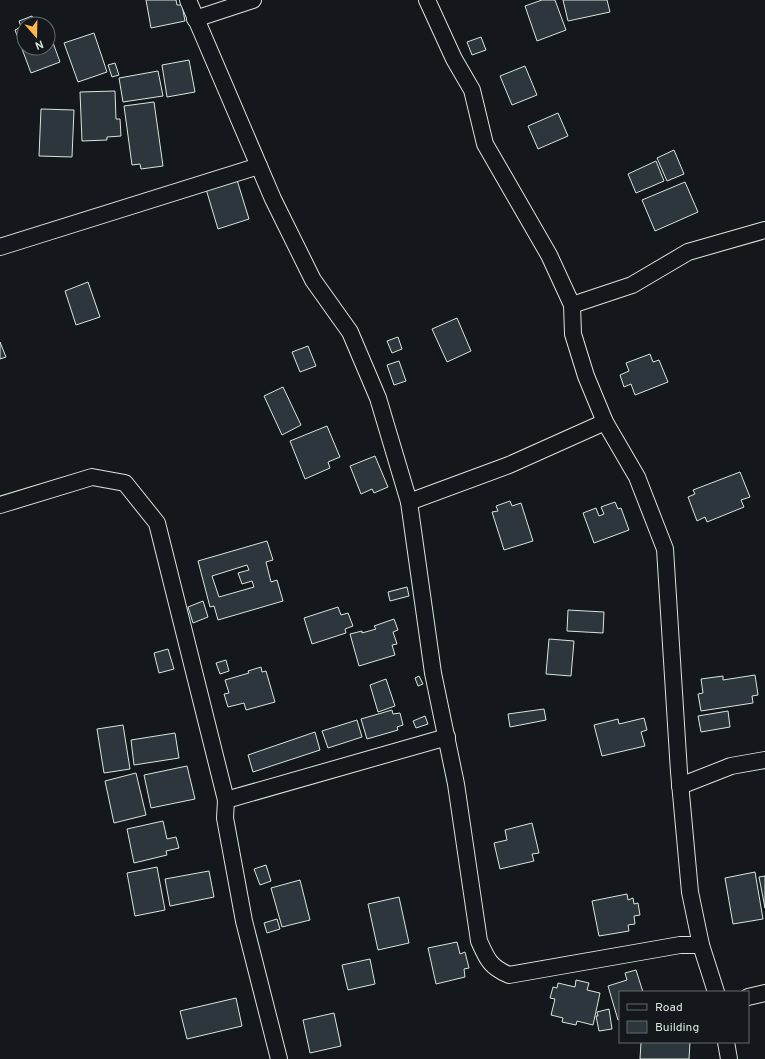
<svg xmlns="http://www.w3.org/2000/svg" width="765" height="1059" viewBox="0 0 765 1059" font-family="Overpass,sans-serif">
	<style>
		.building { fill: #2c363c; stroke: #d8e6dc; fill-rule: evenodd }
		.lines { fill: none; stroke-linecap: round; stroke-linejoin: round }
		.minor-casing { stroke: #d8e6dc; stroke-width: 18 }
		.minor { stroke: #14181c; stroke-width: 16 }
	</style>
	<rect width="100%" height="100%" fill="#14181c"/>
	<g class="building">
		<path d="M 146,0 L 176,0 L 177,5 L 182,5 L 185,21 L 151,28 Z"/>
		<path d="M 542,0 L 555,0 L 566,30 L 537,41 L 525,6 Z"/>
		<path d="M 563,0 L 607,0 L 610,12 L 568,21 Z"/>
		<path d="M 32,16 L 35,22 L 44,19 L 46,24 L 24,24 L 24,48 L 48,48 L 48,29 L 60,62 L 31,73 L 15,30 L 21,27 L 19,21 Z"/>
		<path d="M 94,33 L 107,72 L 78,82 L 64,43 Z"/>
		<path d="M 481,37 L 486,50 L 472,55 L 467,42 Z"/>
		<path d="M 189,60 L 195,92 L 167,97 L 162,65 Z"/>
		<path d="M 115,63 L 119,75 L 112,77 L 108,65 Z"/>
		<path d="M 525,66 L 537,95 L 512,105 L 500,76 Z"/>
		<path d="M 158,71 L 163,96 L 123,102 L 119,78 Z"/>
		<path d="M 115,91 L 116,119 L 120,119 L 121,136 L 107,137 L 107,140 L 82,141 L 80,92 Z"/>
		<path d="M 154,102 L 163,166 L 141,169 L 140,164 L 132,165 L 124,106 Z"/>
		<path d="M 41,109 L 74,110 L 72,157 L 39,156 Z"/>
		<path d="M 558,113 L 568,136 L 538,149 L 528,126 Z"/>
		<path d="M 674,150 L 684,174 L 667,181 L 657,158 Z"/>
		<path d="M 656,161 L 664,181 L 636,193 L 628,174 Z"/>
		<path d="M 237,180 L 249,219 L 218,229 L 206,189 Z"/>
		<path d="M 685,182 L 698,212 L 655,231 L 642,200 Z"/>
		<path d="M 88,282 L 100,317 L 76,325 L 65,291 Z"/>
		<path d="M 457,318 L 471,351 L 447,362 L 432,329 Z"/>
		<path d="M 398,337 L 402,349 L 392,353 L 387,341 Z"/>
		<path d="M 0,342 L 6,357 L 0,359 Z"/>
		<path d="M 308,346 L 316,366 L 300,372 L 292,352 Z"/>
		<path d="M 650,354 L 653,362 L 659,360 L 668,382 L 635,395 L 631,384 L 624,387 L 620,375 L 629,371 L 626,363 Z"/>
		<path d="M 399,361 L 406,381 L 394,385 L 387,365 Z"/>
		<path d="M 283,387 L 301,425 L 282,435 L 264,396 Z"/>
		<path d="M 327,426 L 340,457 L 328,462 L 330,468 L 305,479 L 290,441 Z"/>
		<path d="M 375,456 L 388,487 L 374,493 L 372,489 L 361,494 L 350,466 Z"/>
		<path d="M 740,472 L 750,497 L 741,500 L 744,507 L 707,522 L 705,517 L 697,521 L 688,497 L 695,494 L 693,490 Z"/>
		<path d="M 510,501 L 512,506 L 521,503 L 533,541 L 504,550 L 492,512 L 498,511 L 496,506 Z"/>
		<path d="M 615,502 L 618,509 L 621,508 L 629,530 L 594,543 L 583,513 L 596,508 L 599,516 L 604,514 L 601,507 Z"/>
		<path d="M 267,541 L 273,560 L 266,562 L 271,582 L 277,580 L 283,601 L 218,620 L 214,606 L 210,607 L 198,561 ZM 247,565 L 249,570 L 238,573 L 242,584 L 252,581 L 254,587 L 219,597 L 212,576 Z"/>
		<path d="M 407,587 L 409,596 L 390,601 L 388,592 Z"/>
		<path d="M 203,601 L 208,617 L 193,623 L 188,607 Z"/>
		<path d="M 338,607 L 341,615 L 348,613 L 353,626 L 345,629 L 346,633 L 312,644 L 304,618 Z"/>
		<path d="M 568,610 L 604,612 L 603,633 L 567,631 Z"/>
		<path d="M 394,619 L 398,630 L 393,632 L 397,644 L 392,645 L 395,655 L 359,666 L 350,634 L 362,631 L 362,633 L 376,629 L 374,626 Z"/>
		<path d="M 549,639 L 574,641 L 571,676 L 546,674 Z"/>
		<path d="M 168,649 L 174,669 L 159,673 L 154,653 Z"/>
		<path d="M 226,660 L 229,671 L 220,674 L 216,663 Z"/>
		<path d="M 261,667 L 262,672 L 266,671 L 275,702 L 246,710 L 244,703 L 228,707 L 224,694 L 229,693 L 225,680 L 249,673 L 248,671 Z"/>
		<path d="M 755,675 L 758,695 L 752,696 L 753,703 L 701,711 L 698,694 L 703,693 L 701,679 L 723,676 L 723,680 Z"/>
		<path d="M 419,676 L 423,684 L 418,686 L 415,678 Z"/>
		<path d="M 386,679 L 395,706 L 378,712 L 370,685 Z"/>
		<path d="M 544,709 L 546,720 L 510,727 L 508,714 Z"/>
		<path d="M 392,710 L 393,714 L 400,713 L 403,725 L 397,727 L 398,730 L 367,739 L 361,719 Z"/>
		<path d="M 728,711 L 730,727 L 701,732 L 698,716 Z"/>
		<path d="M 425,716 L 428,724 L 416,728 L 413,721 Z"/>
		<path d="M 644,718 L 647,730 L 641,732 L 645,746 L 602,756 L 594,725 L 618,719 L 619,724 Z"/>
		<path d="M 357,720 L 362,737 L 328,748 L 322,731 Z"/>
		<path d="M 123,725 L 130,769 L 104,773 L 97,729 Z"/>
		<path d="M 315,732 L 320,750 L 253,772 L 248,755 Z"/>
		<path d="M 175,733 L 179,758 L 134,765 L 131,740 Z"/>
		<path d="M 187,766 L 195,799 L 151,808 L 144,775 Z"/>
		<path d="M 136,773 L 146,815 L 114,823 L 105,781 Z"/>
		<path d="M 163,821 L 167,839 L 176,837 L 179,848 L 166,851 L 167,855 L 134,863 L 127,829 Z"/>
		<path d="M 532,823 L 539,853 L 532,854 L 534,861 L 500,869 L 494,843 L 507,840 L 505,830 Z"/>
		<path d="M 266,865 L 271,881 L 260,885 L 254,869 Z"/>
		<path d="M 157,867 L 165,910 L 135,916 L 127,873 Z"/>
		<path d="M 209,871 L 214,897 L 170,906 L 165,879 Z"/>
		<path d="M 755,872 L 763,919 L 733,924 L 725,878 Z"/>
		<path d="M 765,876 L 765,908 L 759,877 Z"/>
		<path d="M 300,880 L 310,920 L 282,927 L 271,888 Z"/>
		<path d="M 627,894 L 628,900 L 633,898 L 634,904 L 638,903 L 640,915 L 634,916 L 635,924 L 628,925 L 629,931 L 599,936 L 592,901 Z"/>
		<path d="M 399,897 L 409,943 L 378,950 L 368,904 Z"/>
		<path d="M 277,919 L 280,929 L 267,933 L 264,923 Z"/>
		<path d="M 457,942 L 460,954 L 465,952 L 469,968 L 464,969 L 465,977 L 436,984 L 428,948 Z"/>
		<path d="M 370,959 L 375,984 L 348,990 L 342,965 Z"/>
		<path d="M 636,970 L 643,992 L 620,992 L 620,1019 L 618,1020 L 608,986 L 627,980 L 625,973 Z"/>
		<path d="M 576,980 L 589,983 L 587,990 L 600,993 L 593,1025 L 577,1021 L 576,1025 L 562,1022 L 563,1018 L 551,1015 L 555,999 L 550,998 L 553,987 L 557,988 L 558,983 L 575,987 Z"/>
		<path d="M 236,998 L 242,1026 L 187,1039 L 180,1011 Z"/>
		<path d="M 609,1009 L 612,1029 L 599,1031 L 596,1016 L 598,1016 L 597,1012 Z"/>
		<path d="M 334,1013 L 341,1046 L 310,1053 L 303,1020 Z"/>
		<path d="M 641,1042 L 690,1042 L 689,1059 L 640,1059 Z"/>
	</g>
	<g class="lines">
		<g class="minor-casing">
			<g id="minor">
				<path d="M 188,0 L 273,199 L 313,280 L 350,332 L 378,398 L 409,502 L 433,673 L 456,784 L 479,941 C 487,959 490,967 509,975 L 680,945 L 701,945"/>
				<path d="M 427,0 L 454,59 L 472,90 L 485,144 L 549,255 L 572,305 L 573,334 L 586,376 L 605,422 L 637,477 L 665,549 L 679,772 L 690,892 L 701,945 L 716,992"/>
				<path d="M 195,19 L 253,0"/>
				<path d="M 0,247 L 259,166"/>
				<path d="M 572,305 L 632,285 L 688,252 L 765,230"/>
				<path d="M 409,502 L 509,465 L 605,422"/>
				<path d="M 0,505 L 92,477 L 125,483 L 157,523 L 226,800"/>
				<path d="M 680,786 L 731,766 L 765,760"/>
				<path d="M 748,997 L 765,993"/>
				<path d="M 726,1042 L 729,1059"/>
				<path d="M 279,1059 L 244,921 L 225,818 L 226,800 L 447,737"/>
			</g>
		</g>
		<use href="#minor" class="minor"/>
	</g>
	<rect x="619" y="991" width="130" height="52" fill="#14181c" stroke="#626a69"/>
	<rect x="627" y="1004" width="20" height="6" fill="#14181c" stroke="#626a69"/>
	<text x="655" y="1011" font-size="12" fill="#d8e6dc">Road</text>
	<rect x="627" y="1021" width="20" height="12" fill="#2c363c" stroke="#626a69"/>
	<text x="655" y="1031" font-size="12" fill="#d8e6dc">Building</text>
	<g transform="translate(36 36) rotate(160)"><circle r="19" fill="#14181c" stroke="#626a69"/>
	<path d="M0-3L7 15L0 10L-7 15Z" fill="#ffb74d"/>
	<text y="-6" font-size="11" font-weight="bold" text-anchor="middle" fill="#d8e6dc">N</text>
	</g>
</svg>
